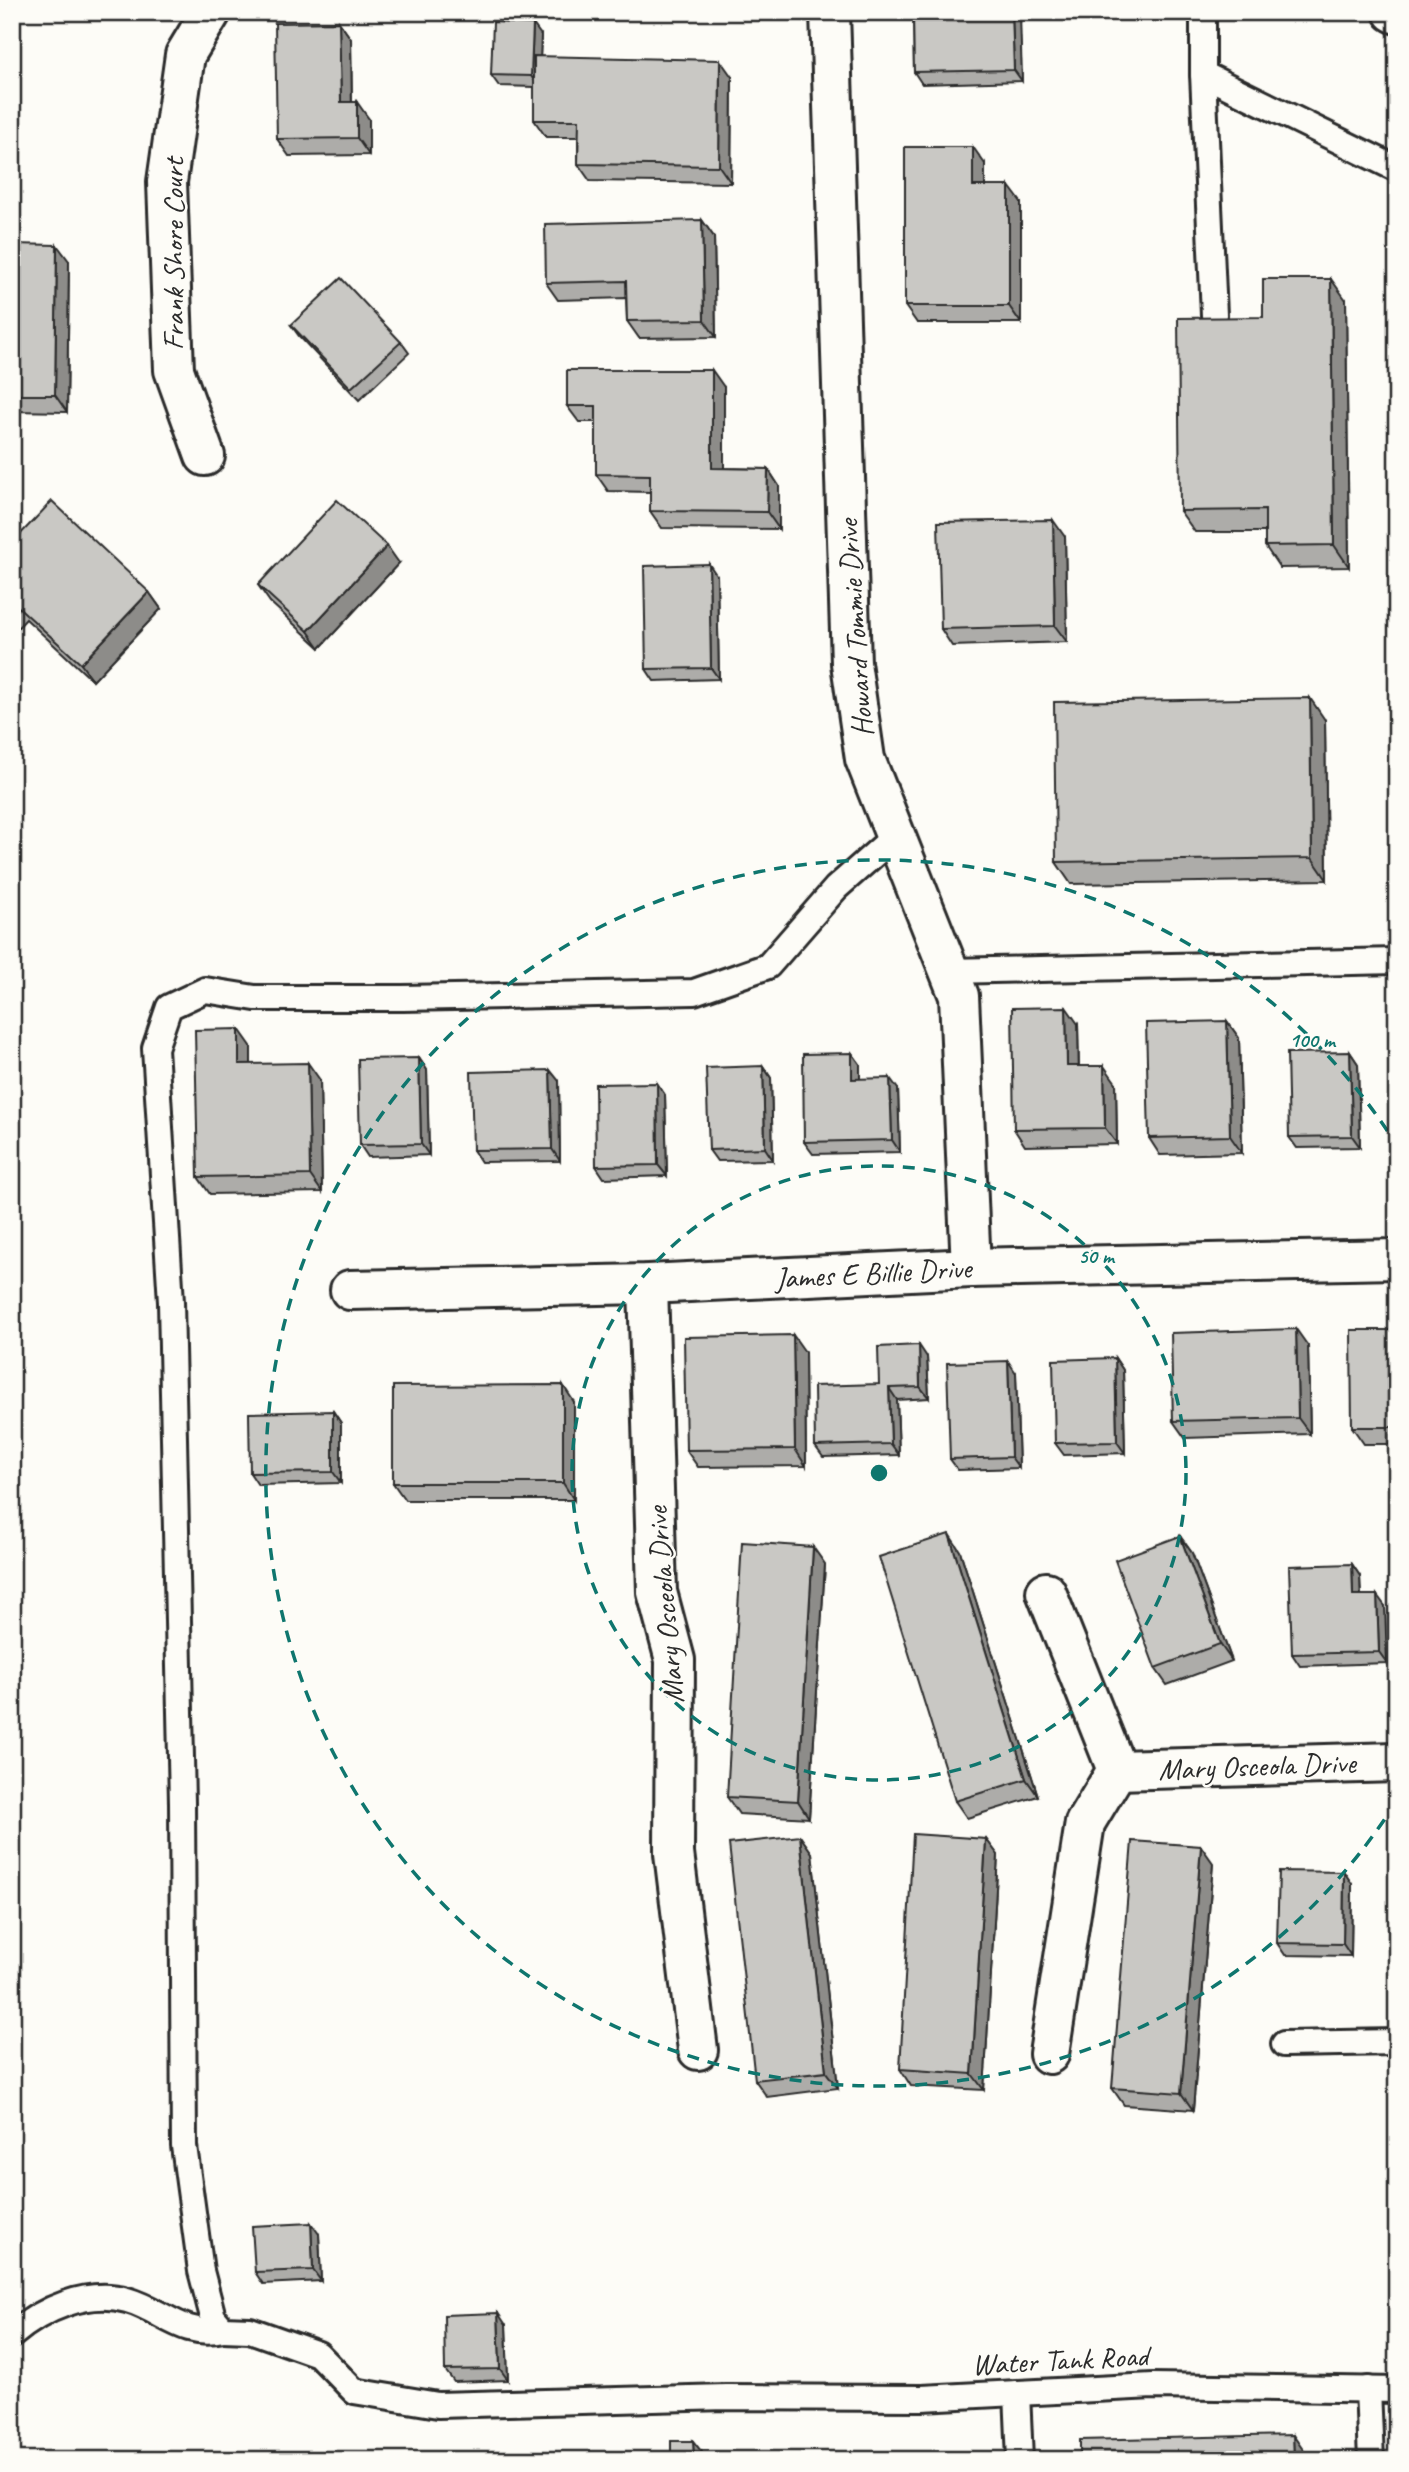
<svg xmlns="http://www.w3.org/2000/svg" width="1409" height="2472" viewBox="0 0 1409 2472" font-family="Caveat,sans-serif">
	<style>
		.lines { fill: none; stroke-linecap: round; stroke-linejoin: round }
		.lane-casing { stroke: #2b2b2b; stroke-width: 30 }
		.street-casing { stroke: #2b2b2b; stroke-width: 44 }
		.lane { stroke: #fdfcf7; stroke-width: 24 }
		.street { stroke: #fdfcf7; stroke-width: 38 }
		.wall { fill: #adaca9; stroke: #2b2b2b; stroke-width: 2 }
		.shaded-wall { fill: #8d8c89; stroke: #2b2b2b; stroke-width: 2 }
		.building { fill: #c9c8c4; stroke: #2b2b2b; stroke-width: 2 }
		.ring { fill: none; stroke: #0f766e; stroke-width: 3.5; stroke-dasharray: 12 9 }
		.labels { text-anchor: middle; stroke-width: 5; stroke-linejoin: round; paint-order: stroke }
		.street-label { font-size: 30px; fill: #2b2b2b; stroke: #fdfcf7 }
		.centre { fill: #0f766e; stroke: #fdfcf7; stroke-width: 3.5 }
		.ring-label { font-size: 21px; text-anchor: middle; font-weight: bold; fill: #0f766e; stroke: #fdfcf7; stroke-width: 5; stroke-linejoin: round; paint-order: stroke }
	</style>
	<rect width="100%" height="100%" fill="#fdfcf7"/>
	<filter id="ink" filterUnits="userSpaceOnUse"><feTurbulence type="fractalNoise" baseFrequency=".0143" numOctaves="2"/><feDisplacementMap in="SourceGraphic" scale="14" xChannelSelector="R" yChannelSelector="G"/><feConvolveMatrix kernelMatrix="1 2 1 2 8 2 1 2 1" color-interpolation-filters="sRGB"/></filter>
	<g filter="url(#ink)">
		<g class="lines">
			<g class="lane-casing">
				<g id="lane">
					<path d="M 1203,12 L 1203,74 L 1214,315"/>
					<path d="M 1203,74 L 1397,169"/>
					<path d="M 895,836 L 836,888 L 768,966 L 694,992 L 403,998 L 255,998 L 205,990 L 169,1007 L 155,1048 L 171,1302 L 182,1803 L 184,2146 L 201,2271 L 213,2317 L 223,2329 L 250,2330 L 318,2354 L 354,2391 L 438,2405 L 726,2397 L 922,2398 L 1153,2386 L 1397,2390"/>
					<path d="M 949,971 L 1397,961"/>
					<path d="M 1284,2044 L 1397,2042"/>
					<path d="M 12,2335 C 42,2309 87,2289 127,2300 C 163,2310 182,2338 223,2329"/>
					<path d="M 1368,2389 L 1371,2460"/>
					<path d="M 1017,2393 L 1020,2460"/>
				</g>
			</g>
			<g class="street-casing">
				<g id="street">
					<path d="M 830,12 L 851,663 L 865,759 L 959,996 L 971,1268"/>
					<path d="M 1393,12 L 1397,14"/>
					<path d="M 205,456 L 174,370 L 167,182 L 185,55 L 211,12"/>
					<path d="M 648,1284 L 657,1592 L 675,1660 L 674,1853 L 698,2050"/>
					<path d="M 350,1290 L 648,1284 L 971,1268 L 1397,1259"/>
					<path d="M 1046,1592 L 1117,1770 L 1085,1823 L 1049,2054"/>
					<path d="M 1117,1770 L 1397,1762"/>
				</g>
			</g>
			<use href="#lane" class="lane"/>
			<use href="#street" class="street"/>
		</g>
		<g class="wall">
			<path d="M 913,12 L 1019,12 L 1022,81 L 922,84 L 914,72 Z"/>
			<path d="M 339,22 L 351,39 L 352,102 L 369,119 L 369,155 L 289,156 L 277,139 Z"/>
			<path d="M 541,35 L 540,57 L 732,77 L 731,183 L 590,181 L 578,164 L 578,137 L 546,137 L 534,120 L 534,87 L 499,86 L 491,75 Z"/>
			<path d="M 985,164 L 985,186 L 1021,202 L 1021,323 L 917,323 L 905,306 Z"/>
			<path d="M 702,220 L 714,237 L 716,337 L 639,338 L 627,321 L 626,298 L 558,300 L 546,283 Z"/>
			<path d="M 12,244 L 69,261 L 67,412 L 12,411 Z"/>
			<path d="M 1346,300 L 1349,567 L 1280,568 L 1265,546 L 1265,532 L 1195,532 L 1180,511 Z"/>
			<path d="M 291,325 L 401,342 L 409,353 L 359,400 L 299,336 Z"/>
			<path d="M 724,387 L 724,468 L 768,469 L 779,486 L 779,529 L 662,528 L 650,511 L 650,492 L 608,491 L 596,474 L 596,422 L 579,422 L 567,406 Z"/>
			<path d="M 1065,537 L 1067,642 L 952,646 L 941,629 Z"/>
			<path d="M 12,543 L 149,592 L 161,609 L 93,681 L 26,619 L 12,634 Z"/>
			<path d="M 399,563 L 320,648 L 270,602 L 258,585 Z"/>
			<path d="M 717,576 L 719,679 L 654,681 L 646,669 Z"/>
			<path d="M 1325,720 L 1327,880 L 1071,884 L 1056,862 Z"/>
			<path d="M 1227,1021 L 1239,1038 L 1242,1153 L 1160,1155 L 1149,1138 Z"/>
			<path d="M 1078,1024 L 1079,1066 L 1116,1083 L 1117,1144 L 1025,1146 L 1014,1129 Z"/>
			<path d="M 251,1046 L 251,1064 L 320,1080 L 322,1192 L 210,1194 L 198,1177 Z"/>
			<path d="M 1350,1052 L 1358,1064 L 1360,1147 L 1297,1148 L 1289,1137 Z"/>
			<path d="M 852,1053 L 860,1064 L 860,1079 L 898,1089 L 900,1152 L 813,1154 L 804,1142 Z"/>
			<path d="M 419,1058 L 427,1070 L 429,1155 L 368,1157 L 360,1145 Z"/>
			<path d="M 763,1066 L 771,1078 L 773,1160 L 717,1161 L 709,1150 Z"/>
			<path d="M 559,1081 L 560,1161 L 481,1162 L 473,1150 Z"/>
			<path d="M 657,1083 L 665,1095 L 667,1176 L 604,1178 L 596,1166 Z"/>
			<path d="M 1397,1335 L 1397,1444 L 1364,1444 L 1352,1427 Z"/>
			<path d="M 1308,1346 L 1310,1434 L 1185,1438 L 1173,1421 Z"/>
			<path d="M 805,1352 L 806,1466 L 698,1467 L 686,1450 Z"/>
			<path d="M 927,1357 L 929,1398 L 897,1400 L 899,1455 L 823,1457 L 815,1446 Z"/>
			<path d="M 1115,1358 L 1123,1370 L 1125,1453 L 1064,1455 L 1055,1443 Z"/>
			<path d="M 1016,1373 L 1019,1468 L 958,1470 L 950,1459 Z"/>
			<path d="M 574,1402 L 574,1500 L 405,1500 L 393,1483 Z"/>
			<path d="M 333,1411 L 341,1423 L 341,1483 L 258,1485 L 250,1473 Z"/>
			<path d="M 1180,1536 L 1192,1553 L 1232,1661 L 1167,1685 L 1155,1668 Z"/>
			<path d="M 960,1551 L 1038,1796 L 967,1818 L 955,1801 Z"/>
			<path d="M 825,1564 L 809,1818 L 739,1814 L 727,1797 Z"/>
			<path d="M 1352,1564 L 1360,1576 L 1361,1595 L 1385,1606 L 1387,1663 L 1300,1666 L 1292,1654 Z"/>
			<path d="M 800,1836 L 812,1853 L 838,2088 L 767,2097 L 755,2080 Z"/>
			<path d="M 986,1839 L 998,1855 L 984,2090 L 911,2086 L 900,2069 Z"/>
			<path d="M 1213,1863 L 1193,2110 L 1124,2105 L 1112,2088 Z"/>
			<path d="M 1344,1872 L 1352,1884 L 1351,1956 L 1285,1955 L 1277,1943 Z"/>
			<path d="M 319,2234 L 321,2281 L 263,2284 L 255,2272 Z"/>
			<path d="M 506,2325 L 508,2380 L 454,2382 L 445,2370 Z"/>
		</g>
		<g class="shaded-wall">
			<path d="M 1012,12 L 1019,12 L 1020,14 L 1022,81 L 1014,70 Z"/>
			<path d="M 339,22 L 351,39 L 352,119 L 341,102 Z"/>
			<path d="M 533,24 L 541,35 L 539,88 L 531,76 Z"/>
			<path d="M 720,60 L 732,77 L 731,183 L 719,166 Z"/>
			<path d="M 357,102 L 369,119 L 369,155 L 357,138 Z"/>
			<path d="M 973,147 L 985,164 L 985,202 L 973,186 Z"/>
			<path d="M 1009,186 L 1021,202 L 1021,323 L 1009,306 Z"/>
			<path d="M 702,220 L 714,237 L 716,337 L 704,320 Z"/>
			<path d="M 57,245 L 69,261 L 67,412 L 55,395 Z"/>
			<path d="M 1331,279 L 1346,300 L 1349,567 L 1334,545 Z"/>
			<path d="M 712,370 L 724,387 L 724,485 L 712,468 Z"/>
			<path d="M 768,469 L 779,486 L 779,529 L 767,512 Z"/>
			<path d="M 1053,520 L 1065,537 L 1067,642 L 1055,626 Z"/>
			<path d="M 387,546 L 399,563 L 320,648 L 308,631 Z"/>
			<path d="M 709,564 L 717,576 L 719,679 L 711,668 Z"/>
			<path d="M 149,592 L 161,609 L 93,681 L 81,664 Z"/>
			<path d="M 1310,698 L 1325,720 L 1327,880 L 1312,858 Z"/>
			<path d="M 1066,1007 L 1078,1024 L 1079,1083 L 1067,1066 Z"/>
			<path d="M 1227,1021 L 1239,1038 L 1242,1153 L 1230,1136 Z"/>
			<path d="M 239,1029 L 251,1046 L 251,1081 L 239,1064 Z"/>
			<path d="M 1350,1052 L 1358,1064 L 1360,1147 L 1352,1136 Z"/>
			<path d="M 852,1053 L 860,1064 L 860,1091 L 852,1079 Z"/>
			<path d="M 419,1058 L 427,1070 L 429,1155 L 421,1144 Z"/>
			<path d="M 308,1063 L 320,1080 L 322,1192 L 310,1175 Z"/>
			<path d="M 763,1066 L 771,1078 L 773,1160 L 765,1148 Z"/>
			<path d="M 1104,1066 L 1116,1083 L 1117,1144 L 1105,1128 Z"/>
			<path d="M 550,1070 L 559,1081 L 560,1161 L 552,1149 Z"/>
			<path d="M 890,1078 L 898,1089 L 900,1152 L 892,1140 Z"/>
			<path d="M 657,1083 L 665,1095 L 667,1176 L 658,1165 Z"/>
			<path d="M 1296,1329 L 1308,1346 L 1310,1434 L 1298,1418 Z"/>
			<path d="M 1393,1330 L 1397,1335 L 1397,1351 L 1393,1346 Z"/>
			<path d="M 793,1335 L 805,1352 L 806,1466 L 795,1449 Z"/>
			<path d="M 919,1345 L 927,1357 L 929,1398 L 920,1387 Z"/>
			<path d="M 1115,1358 L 1123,1370 L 1125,1453 L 1117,1442 Z"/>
			<path d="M 1008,1361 L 1016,1373 L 1019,1468 L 1011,1457 Z"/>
			<path d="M 563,1385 L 574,1402 L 574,1500 L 563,1483 Z"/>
			<path d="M 889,1388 L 897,1400 L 899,1455 L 891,1444 Z"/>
			<path d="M 333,1411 L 341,1423 L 341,1483 L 333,1472 Z"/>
			<path d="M 949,1534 L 960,1551 L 1038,1796 L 1026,1779 Z"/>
			<path d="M 1180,1536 L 1192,1553 L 1232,1661 L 1220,1644 Z"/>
			<path d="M 813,1547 L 825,1564 L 809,1818 L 798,1801 Z"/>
			<path d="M 1352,1564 L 1360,1576 L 1361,1607 L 1353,1595 Z"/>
			<path d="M 1377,1595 L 1385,1606 L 1387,1663 L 1379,1652 Z"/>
			<path d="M 800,1836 L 812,1853 L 838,2088 L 826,2072 Z"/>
			<path d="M 986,1839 L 998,1855 L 984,2090 L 972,2074 Z"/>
			<path d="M 1201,1846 L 1213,1863 L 1193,2110 L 1181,2093 Z"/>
			<path d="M 1344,1872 L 1352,1884 L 1351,1956 L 1343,1944 Z"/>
			<path d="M 311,2223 L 319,2234 L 321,2281 L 313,2270 Z"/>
			<path d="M 498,2313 L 506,2325 L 508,2380 L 500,2369 Z"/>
			<path d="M 1293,2435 L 1308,2457 L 1308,2460 L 1294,2460 Z"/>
			<path d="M 693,2441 L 702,2452 L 702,2460 L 694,2460 Z"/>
		</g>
		<g class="building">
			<path d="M 913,12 L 1012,12 L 1014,70 L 914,72 Z"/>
			<path d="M 339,22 L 341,102 L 357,102 L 357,138 L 277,139 L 275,23 Z"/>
			<path d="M 493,22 L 533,24 L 531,76 L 491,75 Z"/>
			<path d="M 534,56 L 720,60 L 719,166 L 578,164 L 579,120 L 534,120 Z"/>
			<path d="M 905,147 L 973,147 L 973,186 L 1009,186 L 1009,306 L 905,306 Z"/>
			<path d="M 702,220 L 704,320 L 627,321 L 626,281 L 546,283 L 545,224 Z"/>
			<path d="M 12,244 L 57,245 L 55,395 L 12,395 Z"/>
			<path d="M 341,278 L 401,342 L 351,388 L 291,325 Z"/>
			<path d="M 1263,279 L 1331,279 L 1334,545 L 1265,546 L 1265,510 L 1180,511 L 1178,318 L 1263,317 Z"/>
			<path d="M 567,370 L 712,370 L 712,468 L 768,469 L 767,512 L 650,511 L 650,475 L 596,474 L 596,406 L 567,406 Z"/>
			<path d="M 337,500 L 387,546 L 308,631 L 258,585 Z"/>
			<path d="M 52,501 L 149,592 L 81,664 L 14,603 L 12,604 L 12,543 Z"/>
			<path d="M 1053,520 L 1055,626 L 941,629 L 938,522 Z"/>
			<path d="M 709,564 L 711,668 L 646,669 L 644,566 Z"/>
			<path d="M 1310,698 L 1312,858 L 1056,862 L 1054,702 Z"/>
			<path d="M 1066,1007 L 1067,1066 L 1104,1066 L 1105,1128 L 1014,1129 L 1012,1008 Z"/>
			<path d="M 1227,1021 L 1230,1136 L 1149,1138 L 1146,1023 Z"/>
			<path d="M 239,1029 L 239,1064 L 308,1063 L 310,1175 L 198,1177 L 195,1030 Z"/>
			<path d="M 1350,1052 L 1352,1136 L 1289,1137 L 1287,1053 Z"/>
			<path d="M 852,1053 L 852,1079 L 890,1078 L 892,1140 L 804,1142 L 803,1054 Z"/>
			<path d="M 419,1058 L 421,1144 L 360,1145 L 358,1059 Z"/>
			<path d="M 763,1066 L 765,1148 L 709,1150 L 706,1068 Z"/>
			<path d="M 550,1070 L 552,1149 L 473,1150 L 471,1072 Z"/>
			<path d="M 657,1083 L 658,1165 L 596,1166 L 595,1084 Z"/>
			<path d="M 1296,1329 L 1298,1418 L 1173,1421 L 1171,1333 Z"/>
			<path d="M 1351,1330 L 1393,1330 L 1393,1346 L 1397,1346 L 1397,1427 L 1352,1427 Z"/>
			<path d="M 793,1335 L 795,1449 L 686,1450 L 684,1337 Z"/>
			<path d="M 919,1345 L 920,1387 L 889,1388 L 891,1444 L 815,1446 L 814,1386 L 879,1384 L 878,1347 Z"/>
			<path d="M 1115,1358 L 1117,1442 L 1055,1443 L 1053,1360 Z"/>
			<path d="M 1008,1361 L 1011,1457 L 950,1459 L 947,1363 Z"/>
			<path d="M 563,1385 L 563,1483 L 393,1483 L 393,1386 Z"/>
			<path d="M 333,1411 L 333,1472 L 250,1473 L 249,1413 Z"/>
			<path d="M 949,1534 L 1026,1779 L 955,1801 L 879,1557 Z"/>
			<path d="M 1180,1536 L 1220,1644 L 1155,1668 L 1115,1560 Z"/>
			<path d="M 742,1542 L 813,1547 L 798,1801 L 727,1797 Z"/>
			<path d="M 1352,1564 L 1353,1595 L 1377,1595 L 1379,1652 L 1292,1654 L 1289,1566 Z"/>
			<path d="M 913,1834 L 986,1839 L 972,2074 L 900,2069 Z"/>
			<path d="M 800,1836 L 826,2072 L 755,2080 L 729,1844 Z"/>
			<path d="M 1132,1841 L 1201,1846 L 1181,2093 L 1112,2088 Z"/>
			<rect x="1395" y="1864" width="2" height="59"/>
			<path d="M 1279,1871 L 1344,1872 L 1343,1944 L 1277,1943 Z"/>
			<path d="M 311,2223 L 313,2270 L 255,2272 L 252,2226 Z"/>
			<path d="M 498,2313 L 500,2369 L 445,2370 L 444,2315 Z"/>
			<path d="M 1293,2435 L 1294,2460 L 1080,2460 L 1080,2440 Z"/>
			<path d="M 671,2441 L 693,2441 L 694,2460 L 671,2460 Z"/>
			<path d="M 1392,2445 L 1397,2445 L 1397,2460 L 1393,2460 Z"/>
			<path d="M 288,2452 L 288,2460 L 244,2460 L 244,2453 Z"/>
		</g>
	</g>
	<g class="ring">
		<circle cx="879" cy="1473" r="307"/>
		<path d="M1396 1802A613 613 0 1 1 1396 1144"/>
	</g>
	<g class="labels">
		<g class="street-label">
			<text transform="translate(173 254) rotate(-90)" y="10">Frank Shore Court</text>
			<text transform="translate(855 628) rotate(-94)" y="10">Howard Tommie Drive</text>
			<text transform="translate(873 1273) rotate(-3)" y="10">James E Billie Drive</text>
			<text transform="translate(665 1605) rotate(-95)" y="10">Mary Osceola Drive</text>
			<text transform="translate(1257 1766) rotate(-2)" y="10">Mary Osceola Drive</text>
			<text transform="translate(1060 2360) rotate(-3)" y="10">Water Tank Road</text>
		</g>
	</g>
	<circle cx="879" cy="1473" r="10" class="centre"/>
	<g class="ring-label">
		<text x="1312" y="1047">100 m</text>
		<text x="1096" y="1263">50 m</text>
	</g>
	<rect width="1409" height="2472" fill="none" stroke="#fdfcf7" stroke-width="42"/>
	<rect x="21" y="21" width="1367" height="2430" fill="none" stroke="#2b2b2b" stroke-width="2.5" filter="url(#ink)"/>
</svg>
